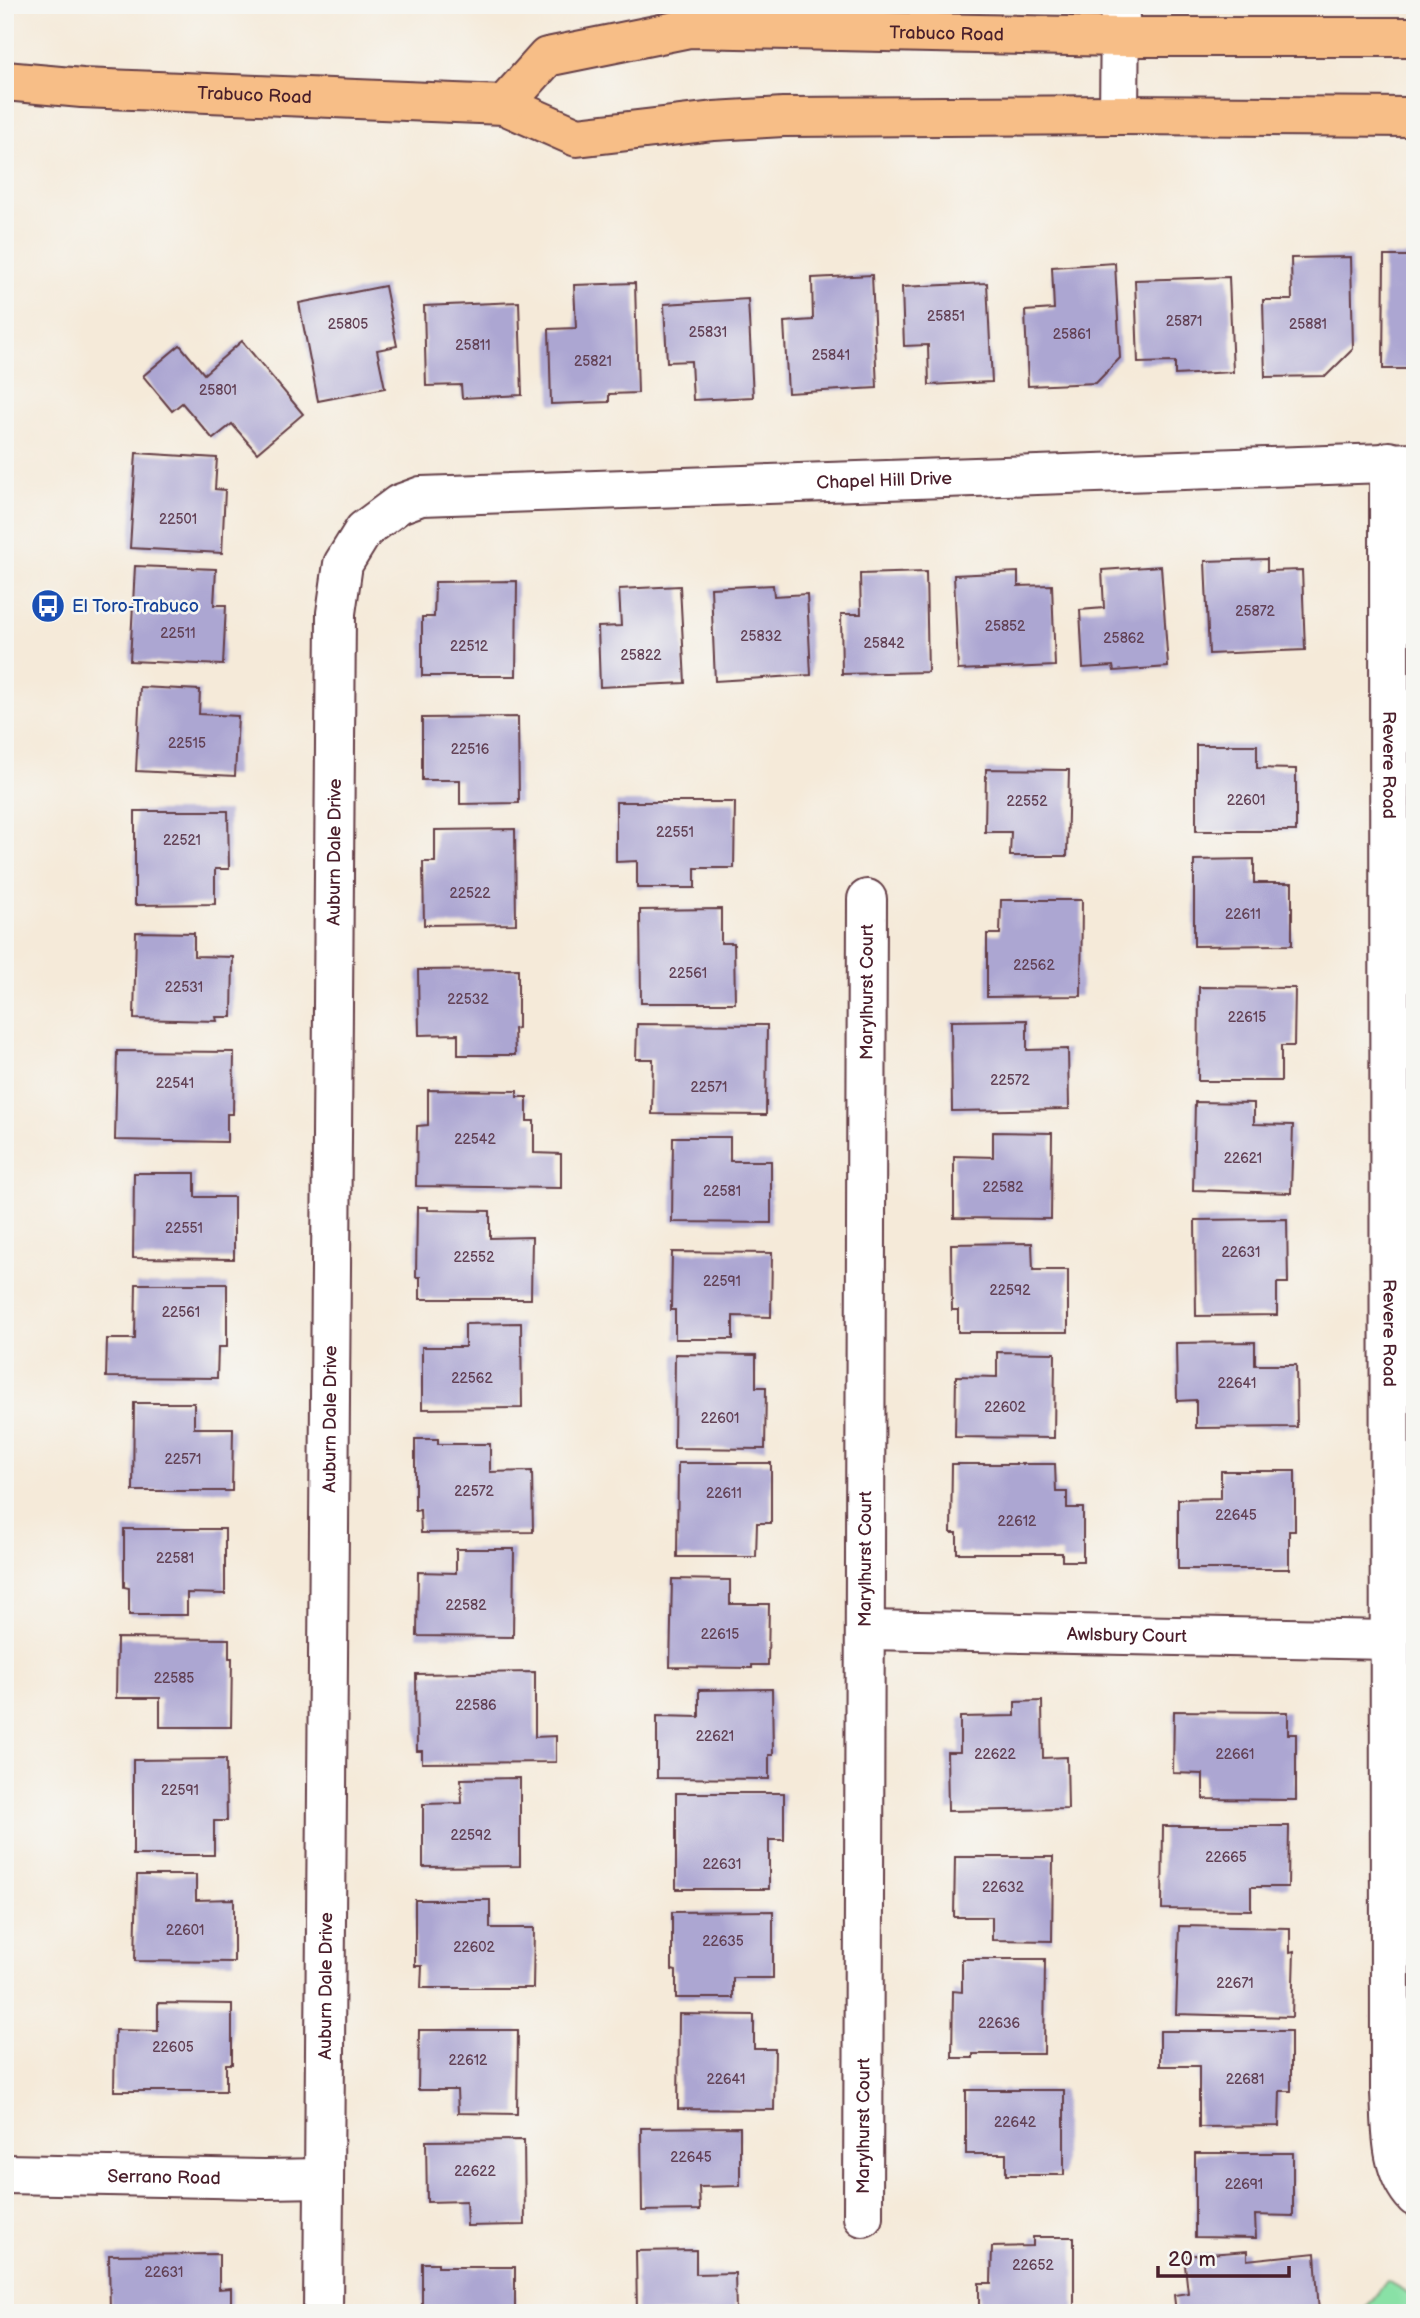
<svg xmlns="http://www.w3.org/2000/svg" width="1420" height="2318" viewBox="0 0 1420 2318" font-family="'Balsamiq Sans',sans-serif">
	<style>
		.green { fill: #89e1a6; stroke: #6a8068; stroke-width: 2 }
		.building { fill: #aca6d2 }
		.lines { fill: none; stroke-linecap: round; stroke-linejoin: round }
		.minor-casing { stroke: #643d45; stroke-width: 42 }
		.major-casing { stroke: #643d45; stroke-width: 42 }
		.minor { stroke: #fff; stroke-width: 38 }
		.major { stroke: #f7be87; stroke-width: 38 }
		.labels { text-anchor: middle; stroke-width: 5; stroke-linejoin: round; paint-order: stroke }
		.number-label { font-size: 14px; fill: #624155 }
		.street-label { font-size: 18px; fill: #4a1f2b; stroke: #f6f6f2 }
		.transit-label { font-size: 18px; fill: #164399; stroke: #f6f6f2; text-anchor: start }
	</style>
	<rect width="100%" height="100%" fill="#f6f6f2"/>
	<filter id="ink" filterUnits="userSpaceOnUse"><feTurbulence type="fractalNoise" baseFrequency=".0143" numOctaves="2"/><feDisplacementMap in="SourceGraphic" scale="14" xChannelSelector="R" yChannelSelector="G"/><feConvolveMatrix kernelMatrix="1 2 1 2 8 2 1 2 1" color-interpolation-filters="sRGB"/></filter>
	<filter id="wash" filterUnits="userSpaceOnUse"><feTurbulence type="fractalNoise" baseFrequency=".00686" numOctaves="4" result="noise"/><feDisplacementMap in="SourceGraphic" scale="28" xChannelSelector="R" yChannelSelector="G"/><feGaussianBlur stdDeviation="1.57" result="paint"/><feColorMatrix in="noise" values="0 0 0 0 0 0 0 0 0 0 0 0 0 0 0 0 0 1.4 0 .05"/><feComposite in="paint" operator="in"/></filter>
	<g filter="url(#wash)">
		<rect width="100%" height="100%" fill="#f5ead9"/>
		<path class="green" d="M 1387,2281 L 1415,2297 L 1415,2313 L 1362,2313 Z"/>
		<g id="blocks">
			<g class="building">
				<path d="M 1384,256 L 1415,256 L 1415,369 L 1383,369 Z"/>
				<path d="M 1351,257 L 1353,349 L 1326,376 L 1265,377 L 1263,300 L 1292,300 L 1291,258 Z"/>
				<path d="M 1115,263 L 1120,358 L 1096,383 L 1028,386 L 1025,311 L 1054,309 L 1052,267 Z"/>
				<path d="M 872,275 L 877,388 L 788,393 L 784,322 L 813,320 L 812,278 Z"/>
				<path d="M 1229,277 L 1233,372 L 1175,375 L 1175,362 L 1138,363 L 1135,280 Z"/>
				<path d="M 635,283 L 638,393 L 609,394 L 609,402 L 551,404 L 549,329 L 576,328 L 574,285 Z"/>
				<path d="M 987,283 L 992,382 L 929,385 L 928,345 L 904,346 L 902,287 Z"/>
				<path d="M 385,286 L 397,346 L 377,350 L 385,388 L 318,401 L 299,303 Z"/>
				<path d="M 748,299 L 753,397 L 693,400 L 691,361 L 667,362 L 664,304 Z"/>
				<path d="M 519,302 L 522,395 L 462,398 L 461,385 L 426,386 L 424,306 Z"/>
				<path d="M 242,341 L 303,414 L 257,453 L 232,424 L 213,439 L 182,403 L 172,411 L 143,376 L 180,345 L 204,374 Z"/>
				<path d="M 136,453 L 217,458 L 215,489 L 225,490 L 222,553 L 130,548 Z"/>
				<path d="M 1267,559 L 1267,571 L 1302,570 L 1305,650 L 1209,654 L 1205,561 Z"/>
				<path d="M 135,566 L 216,569 L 214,605 L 226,605 L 223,665 L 130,661 Z"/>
				<path d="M 1161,566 L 1168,667 L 1114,671 L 1113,666 L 1083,668 L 1080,610 L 1104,608 L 1102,570 Z"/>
				<path d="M 926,572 L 928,672 L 842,674 L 841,614 L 861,614 L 860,574 Z"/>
				<path d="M 1018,572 L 1018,586 L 1052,585 L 1055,666 L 958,670 L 954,575 Z"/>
				<path d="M 517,581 L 516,676 L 422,676 L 422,617 L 434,617 L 435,582 Z"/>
				<path d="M 773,585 L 774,596 L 807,594 L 811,675 L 715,681 L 711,588 Z"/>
				<path d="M 680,586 L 685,683 L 600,687 L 598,627 L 621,626 L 619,589 Z"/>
				<path d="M 140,687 L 200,690 L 199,714 L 238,716 L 235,776 L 136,771 Z"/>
				<path d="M 518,717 L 519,803 L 460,804 L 460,780 L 422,780 L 422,718 Z"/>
				<path d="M 1196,745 L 1257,745 L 1257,768 L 1296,769 L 1296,831 L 1196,831 Z"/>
				<path d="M 986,769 L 1069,770 L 1067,856 L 1010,856 L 1011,832 L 985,832 Z"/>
				<path d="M 616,802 L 735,802 L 734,868 L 695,868 L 695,888 L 637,888 L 637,861 L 616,862 Z"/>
				<path d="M 135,811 L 228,811 L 229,869 L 215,869 L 215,904 L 135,905 Z"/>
				<path d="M 515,829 L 516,924 L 424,925 L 423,862 L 435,862 L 435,830 Z"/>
				<path d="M 1254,859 L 1254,883 L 1292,883 L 1292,945 L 1194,946 L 1194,860 Z"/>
				<path d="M 1001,900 L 1082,900 L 1081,996 L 987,997 L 987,934 L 1000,934 Z"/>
				<path d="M 721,909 L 721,943 L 734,943 L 735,1003 L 641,1003 L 640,910 Z"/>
				<path d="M 136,932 L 194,933 L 194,956 L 233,957 L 232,1017 L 216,1017 L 217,1021 L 134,1019 Z"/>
				<path d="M 518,969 L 518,1028 L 514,1029 L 515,1055 L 458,1055 L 458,1034 L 419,1035 L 418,970 Z"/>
				<path d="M 1199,987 L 1295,988 L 1294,1046 L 1281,1046 L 1281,1081 L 1198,1081 Z"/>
				<path d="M 1027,1020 L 1027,1050 L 1068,1049 L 1069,1109 L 952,1111 L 951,1021 Z"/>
				<path d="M 637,1024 L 767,1025 L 766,1115 L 652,1114 L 653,1059 L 636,1059 Z"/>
				<path d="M 117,1051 L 234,1052 L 233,1114 L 227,1114 L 227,1142 L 115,1140 Z"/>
				<path d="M 428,1090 L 517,1091 L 517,1097 L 527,1097 L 527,1121 L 534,1121 L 534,1153 L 561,1154 L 561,1188 L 416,1186 L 417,1126 L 428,1125 Z"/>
				<path d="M 1195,1102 L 1254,1103 L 1254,1124 L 1293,1125 L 1291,1193 L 1193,1190 Z"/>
				<path d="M 993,1132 L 1052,1133 L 1051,1219 L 954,1218 L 954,1156 L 993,1157 Z"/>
				<path d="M 673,1137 L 730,1137 L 730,1161 L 771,1161 L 771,1223 L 672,1222 Z"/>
				<path d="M 134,1173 L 195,1173 L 195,1197 L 234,1197 L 234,1259 L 133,1258 Z"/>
				<path d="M 417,1207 L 428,1207 L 428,1210 L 490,1211 L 490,1238 L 532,1237 L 531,1299 L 420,1299 L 420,1277 L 416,1277 Z"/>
				<path d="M 1287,1219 L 1288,1283 L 1277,1283 L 1277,1315 L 1196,1316 L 1195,1220 Z"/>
				<path d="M 1032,1243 L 1033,1270 L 1068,1270 L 1068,1332 L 958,1332 L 958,1310 L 952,1310 L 951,1244 Z"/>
				<path d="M 672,1252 L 772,1253 L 771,1317 L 733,1316 L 733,1339 L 675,1339 L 675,1310 L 671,1310 Z"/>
				<path d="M 136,1284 L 227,1284 L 227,1347 L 218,1347 L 217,1378 L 106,1377 L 107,1339 L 135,1339 Z"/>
				<path d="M 521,1323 L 522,1408 L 422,1409 L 422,1347 L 465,1347 L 465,1324 Z"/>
				<path d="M 1255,1342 L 1255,1365 L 1296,1365 L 1297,1427 L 1196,1428 L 1196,1400 L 1177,1401 L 1176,1343 Z"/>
				<path d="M 997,1352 L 1055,1353 L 1054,1438 L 955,1437 L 956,1376 L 997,1377 Z"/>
				<path d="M 675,1354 L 756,1355 L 756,1387 L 766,1387 L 765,1449 L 674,1448 Z"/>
				<path d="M 134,1403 L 194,1403 L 194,1428 L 233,1428 L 232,1491 L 133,1491 Z"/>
				<path d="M 415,1439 L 438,1439 L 438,1444 L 490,1444 L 490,1472 L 532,1471 L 533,1532 L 421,1533 L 420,1510 L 415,1511 Z"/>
				<path d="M 678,1463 L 771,1463 L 771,1523 L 757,1523 L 756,1557 L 677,1557 Z"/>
				<path d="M 952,1464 L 1055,1464 L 1056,1492 L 1067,1492 L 1067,1508 L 1083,1508 L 1083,1561 L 1062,1561 L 1062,1553 L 957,1553 L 957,1533 L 951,1533 Z"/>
				<path d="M 1221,1471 L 1295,1471 L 1295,1531 L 1289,1531 L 1289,1569 L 1178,1569 L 1178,1499 L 1221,1498 Z"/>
				<path d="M 124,1529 L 225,1529 L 225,1594 L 187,1593 L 187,1615 L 129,1615 L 129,1588 L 124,1587 Z"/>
				<path d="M 456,1549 L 514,1549 L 513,1637 L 417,1636 L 418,1572 L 456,1573 Z"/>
				<path d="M 672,1579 L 730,1580 L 730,1604 L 769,1604 L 768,1665 L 752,1665 L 752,1668 L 670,1667 Z"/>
				<path d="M 117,1638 L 229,1639 L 229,1658 L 232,1658 L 231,1727 L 160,1727 L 160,1698 L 116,1698 Z"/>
				<path d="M 535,1672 L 535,1737 L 556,1736 L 556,1762 L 422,1763 L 422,1751 L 417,1751 L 416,1674 Z"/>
				<path d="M 772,1689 L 773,1755 L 769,1755 L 769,1779 L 657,1778 L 657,1716 L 699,1717 L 699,1690 Z"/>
				<path d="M 1042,1701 L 1043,1758 L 1067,1757 L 1068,1809 L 948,1811 L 947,1752 L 960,1752 L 960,1717 L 1015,1716 L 1015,1702 Z"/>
				<path d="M 1174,1711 L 1288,1712 L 1288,1734 L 1296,1734 L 1296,1800 L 1203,1799 L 1203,1774 L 1173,1773 Z"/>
				<path d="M 226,1759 L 227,1821 L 214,1821 L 214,1855 L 133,1855 L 133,1760 Z"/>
				<path d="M 520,1778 L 520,1866 L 423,1867 L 423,1804 L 462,1803 L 461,1779 Z"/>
				<path d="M 676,1793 L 784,1793 L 784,1840 L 769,1840 L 769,1889 L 676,1889 Z"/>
				<path d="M 1163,1826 L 1289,1826 L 1288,1887 L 1251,1887 L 1251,1910 L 1162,1909 Z"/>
				<path d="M 955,1857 L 1053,1857 L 1052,1941 L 992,1940 L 992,1917 L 954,1917 Z"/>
				<path d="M 137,1875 L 196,1875 L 196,1900 L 234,1899 L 234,1962 L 135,1961 Z"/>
				<path d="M 415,1900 L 490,1900 L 490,1928 L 534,1928 L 533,1988 L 421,1988 L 422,1966 L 415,1966 Z"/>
				<path d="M 773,1911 L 773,1978 L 733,1978 L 733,1998 L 676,1998 L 676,1971 L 672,1970 L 672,1912 Z"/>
				<path d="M 1179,1926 L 1290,1928 L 1290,1952 L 1294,1951 L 1292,2017 L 1176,2014 Z"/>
				<path d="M 962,1959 L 1045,1959 L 1044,2054 L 973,2054 L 973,2058 L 952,2058 L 953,1991 L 962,1992 Z"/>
				<path d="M 158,2003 L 232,2004 L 232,2064 L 226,2064 L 226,2091 L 114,2091 L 115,2030 L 158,2031 Z"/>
				<path d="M 679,2014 L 754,2015 L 754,2049 L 775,2049 L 774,2110 L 678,2109 Z"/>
				<path d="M 419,2030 L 518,2030 L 517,2114 L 458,2113 L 457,2090 L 418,2090 Z"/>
				<path d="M 1160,2031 L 1291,2031 L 1291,2091 L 1280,2091 L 1279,2126 L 1199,2127 L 1199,2066 L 1160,2066 Z"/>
				<path d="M 966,2090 L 1064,2090 L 1064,2175 L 1006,2175 L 1006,2154 L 966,2154 Z"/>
				<path d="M 740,2127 L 740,2186 L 699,2187 L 700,2210 L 642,2211 L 641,2128 Z"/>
				<path d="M 524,2140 L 525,2225 L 467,2226 L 466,2201 L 427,2202 L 426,2141 Z"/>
				<path d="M 1195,2153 L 1293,2153 L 1293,2216 L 1255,2215 L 1256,2238 L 1195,2237 Z"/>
				<path d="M 1033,2237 L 1074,2237 L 1074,2313 L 979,2313 L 979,2283 L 991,2283 L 992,2247 L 1033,2246 Z"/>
				<path d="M 696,2250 L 696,2274 L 735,2273 L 736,2313 L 637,2313 L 636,2251 Z"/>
				<path d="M 1247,2251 L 1247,2260 L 1315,2253 L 1319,2313 L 1176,2313 L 1174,2295 L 1188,2293 L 1184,2256 Z"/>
				<path d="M 219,2254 L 219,2289 L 231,2288 L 231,2313 L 110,2313 L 109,2255 Z"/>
				<path d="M 422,2263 L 438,2263 L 438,2267 L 515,2267 L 515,2313 L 422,2313 Z"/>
			</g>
		</g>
	</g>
	<g filter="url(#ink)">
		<use href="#blocks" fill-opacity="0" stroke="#643d45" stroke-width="2"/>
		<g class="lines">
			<g class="minor-casing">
				<g id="minor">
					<path d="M 1119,115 L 1120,5"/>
					<path id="s1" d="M 1389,461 L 1390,2092 C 1392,2127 1389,2170 1415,2197"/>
					<path id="s2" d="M 865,1630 L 1389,1640"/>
					<path id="s3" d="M 5,2174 L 265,2179 L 324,2178"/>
					<path id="s4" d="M 863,2217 L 867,899"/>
					<path id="s5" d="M 323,2313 L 336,613 L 343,564 L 364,530 L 399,504 L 421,496 L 1415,462"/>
				</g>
			</g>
			<g class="major-casing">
				<g id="major">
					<path id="s6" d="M 5,81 L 82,88 L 504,105 L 577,137 L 714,121 L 783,117 L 1119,115 L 1415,117"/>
					<path id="s7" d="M 504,105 L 547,57 L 690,28 L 1120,37 L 1415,37"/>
				</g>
			</g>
			<use href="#minor" class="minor"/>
			<use href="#major" class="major"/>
		</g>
	</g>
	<defs>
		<g id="bus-disc" transform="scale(1.75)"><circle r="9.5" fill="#1a4fb4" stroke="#f6f6f2"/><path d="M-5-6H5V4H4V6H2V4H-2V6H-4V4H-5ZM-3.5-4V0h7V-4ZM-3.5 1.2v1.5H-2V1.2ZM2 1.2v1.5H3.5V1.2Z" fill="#fff"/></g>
	</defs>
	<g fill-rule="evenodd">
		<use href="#bus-disc" x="48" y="606"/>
	</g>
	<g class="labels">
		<g class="number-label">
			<text x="946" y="321">25851</text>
			<text x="1184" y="326">25871</text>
			<text x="348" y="329">25805</text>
			<text x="1308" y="329">25881</text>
			<text x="708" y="337">25831</text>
			<text x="1072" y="339">25861</text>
			<text x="473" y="350">25811</text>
			<text x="831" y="360">25841</text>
			<text x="593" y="366">25821</text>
			<text x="218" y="395">25801</text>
			<text x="178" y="524">22501</text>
			<text x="1255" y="616">25872</text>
			<text x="1005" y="631">25852</text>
			<text x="178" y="638">22511</text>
			<text x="761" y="641">25832</text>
			<text x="1124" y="643">25862</text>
			<text x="884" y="648">25842</text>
			<text x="469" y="651">22512</text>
			<text x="641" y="660">25822</text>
			<text x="187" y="748">22515</text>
			<text x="470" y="754">22516</text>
			<text x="1246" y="805">22601</text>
			<text x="1027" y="806">22552</text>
			<text x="675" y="837">22551</text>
			<text x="182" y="845">22521</text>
			<text x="470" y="898">22522</text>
			<text x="1243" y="919">22611</text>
			<text x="1034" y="970">22562</text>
			<text x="688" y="978">22561</text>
			<text x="184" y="992">22531</text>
			<text x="468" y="1004">22532</text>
			<text x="1247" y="1022">22615</text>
			<text x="1010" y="1085">22572</text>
			<text x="175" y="1088">22541</text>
			<text x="709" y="1092">22571</text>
			<text x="475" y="1144">22542</text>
			<text x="1243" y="1163">22621</text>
			<text x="1003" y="1192">22582</text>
			<text x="722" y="1196">22581</text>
			<text x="184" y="1233">22551</text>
			<text x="1241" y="1257">22631</text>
			<text x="474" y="1262">22552</text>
			<text x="722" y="1286">22591</text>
			<text x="1010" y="1295">22592</text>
			<text x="181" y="1317">22561</text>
			<text x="472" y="1383">22562</text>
			<text x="1237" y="1388">22641</text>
			<text x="1005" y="1412">22602</text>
			<text x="720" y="1423">22601</text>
			<text x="183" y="1464">22571</text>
			<text x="474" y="1496">22572</text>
			<text x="724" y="1498">22611</text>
			<text x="1236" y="1520">22645</text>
			<text x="1017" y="1526">22612</text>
			<text x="175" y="1563">22581</text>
			<text x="466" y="1610">22582</text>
			<text x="720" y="1639">22615</text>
			<text x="174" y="1683">22585</text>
			<text x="476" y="1710">22586</text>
			<text x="715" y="1741">22621</text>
			<text x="995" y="1759">22622</text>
			<text x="1235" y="1759">22661</text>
			<text x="180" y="1795">22591</text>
			<text x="471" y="1840">22592</text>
			<text x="1226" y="1862">22665</text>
			<text x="722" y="1869">22631</text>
			<text x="1003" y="1892">22632</text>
			<text x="185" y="1935">22601</text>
			<text x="723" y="1946">22635</text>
			<text x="474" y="1952">22602</text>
			<text x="1235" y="1988">22671</text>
			<text x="999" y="2028">22636</text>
			<text x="173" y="2052">22605</text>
			<text x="468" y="2065">22612</text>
			<text x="726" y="2084">22641</text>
			<text x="1245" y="2084">22681</text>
			<text x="1015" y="2127">22642</text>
			<text x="691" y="2162">22645</text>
			<text x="475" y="2176">22622</text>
			<text x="1244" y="2189">22691</text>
			<text x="1033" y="2270">22652</text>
			<text x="164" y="2277">22631</text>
		</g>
		<g class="street-label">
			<text dy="6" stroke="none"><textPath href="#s7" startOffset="467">Trabuco Road</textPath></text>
			<text dy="6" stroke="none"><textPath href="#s6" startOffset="250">Trabuco Road</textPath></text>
			<text dy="6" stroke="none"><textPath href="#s5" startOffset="2320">Chapel Hill Drive</textPath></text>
			<text dy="6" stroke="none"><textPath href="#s1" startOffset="304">Revere Road</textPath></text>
			<text dy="6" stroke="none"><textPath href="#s5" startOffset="1461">Auburn Dale Drive</textPath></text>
			<text dy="6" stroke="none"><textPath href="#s4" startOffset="1225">Marylhurst Court</textPath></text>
			<text dy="6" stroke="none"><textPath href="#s1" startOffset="872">Revere Road</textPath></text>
			<text dy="6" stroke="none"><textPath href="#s5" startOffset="894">Auburn Dale Drive</textPath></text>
			<text dy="6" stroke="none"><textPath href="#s4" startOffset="658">Marylhurst Court</textPath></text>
			<text dy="6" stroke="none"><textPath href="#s2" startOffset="262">Awlsbury Court</textPath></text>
			<text dy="6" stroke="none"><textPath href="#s5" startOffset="327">Auburn Dale Drive</textPath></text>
			<text dy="6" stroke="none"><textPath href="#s4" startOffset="91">Marylhurst Court</textPath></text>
			<text dy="6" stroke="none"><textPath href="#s3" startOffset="159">Serrano Road</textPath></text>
		</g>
		<g class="transit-label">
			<text x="72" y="612">El Toro-Trabuco</text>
		</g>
	</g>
	<rect width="1420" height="2318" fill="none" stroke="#f6f6f2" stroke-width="28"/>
	<path d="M1158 2266v10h131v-10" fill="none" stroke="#4a1f2b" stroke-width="3.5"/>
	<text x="1168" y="2266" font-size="21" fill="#4a1f2b" stroke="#f6f6f2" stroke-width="5" paint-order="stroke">20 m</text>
</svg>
